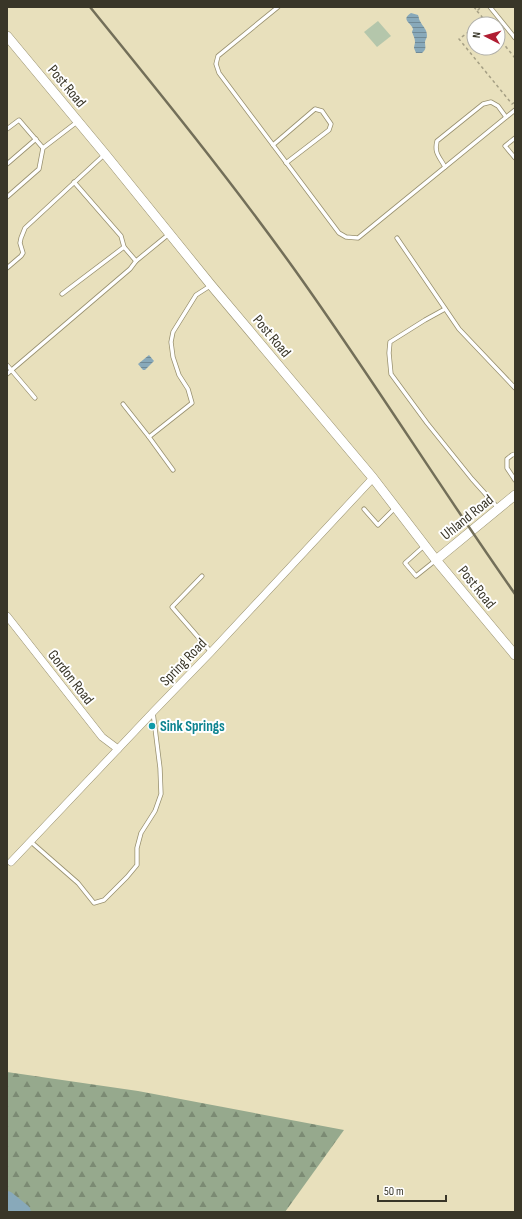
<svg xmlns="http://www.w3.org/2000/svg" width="522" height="1219" viewBox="0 0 522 1219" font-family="'Sofia Sans Condensed',sans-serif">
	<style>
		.grass { fill: #b4c6ab }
		.forest { fill: url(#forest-firs) }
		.water { fill: url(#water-rules) }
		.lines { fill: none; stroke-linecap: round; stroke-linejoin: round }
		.river { stroke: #88a9ba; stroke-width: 16 }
		.service-casing { stroke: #98906f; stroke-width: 5 }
		.minor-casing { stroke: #98906f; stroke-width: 8 }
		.tertiary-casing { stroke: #98906f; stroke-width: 10 }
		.path { stroke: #a59f84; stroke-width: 1.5; stroke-dasharray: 3 3; stroke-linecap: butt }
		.service { stroke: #fff; stroke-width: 3.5 }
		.minor { stroke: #fff; stroke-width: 7 }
		.tertiary { stroke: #fff; stroke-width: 9 }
		.rail { stroke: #736f59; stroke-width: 2.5 }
		.culture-dot { fill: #0f9aa8; stroke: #fff; stroke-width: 1.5 }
		.labels { text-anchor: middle; stroke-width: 4; stroke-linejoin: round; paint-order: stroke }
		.street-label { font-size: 15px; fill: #393628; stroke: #fff }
		.culture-label { font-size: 15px; font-weight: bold; fill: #0d838f; stroke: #fff; text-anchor: start }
	</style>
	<defs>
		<pattern id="forest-firs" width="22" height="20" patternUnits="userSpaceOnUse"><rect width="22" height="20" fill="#96a98d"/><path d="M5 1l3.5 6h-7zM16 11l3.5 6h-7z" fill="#7b8a73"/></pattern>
		<pattern id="water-rules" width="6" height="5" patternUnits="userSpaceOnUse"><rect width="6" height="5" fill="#88a9ba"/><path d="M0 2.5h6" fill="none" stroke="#708a97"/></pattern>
	</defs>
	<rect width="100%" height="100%" fill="#e8e0bc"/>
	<path class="grass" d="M 378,21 L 391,36 L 377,47 L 364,32 Z"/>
	<path class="forest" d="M 7,1072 L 138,1091 L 344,1130 L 285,1212 L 7,1212 Z"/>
	<g class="water">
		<path d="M 411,13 L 418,15 C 419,17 419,20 420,21 C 423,27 427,29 427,36 C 427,38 425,40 425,42 C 425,47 427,49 422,53 L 416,53 L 414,48 C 414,46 415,44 415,42 C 415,38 413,35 412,32 C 412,31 413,30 413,29 C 412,23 400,20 411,13 Z"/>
		<path d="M 149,355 L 154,361 L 145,370 L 143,370 L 138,364 Z"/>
	</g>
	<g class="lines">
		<path class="river" d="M 7,1199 L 23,1212"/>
		<g class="service-casing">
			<g id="service">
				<path d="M 278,7 L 218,56 L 216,64 L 219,73 L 339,233 L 346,237 L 358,238 L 515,110"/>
				<path d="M 490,7 L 515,38"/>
				<path d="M 7,129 L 19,120 L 43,148"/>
				<path d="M 515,138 L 505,146 L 515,158"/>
				<path d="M 273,145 L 315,109 L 322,111 L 331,124 L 329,130 L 286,163"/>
				<path d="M 7,164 L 36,139"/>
				<path d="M 445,167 C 439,156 434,153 437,141 L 483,104 L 491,102 L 498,106 L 506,117"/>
				<path d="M 74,182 L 121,236 L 124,247 L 136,261"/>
				<path d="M 7,197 L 39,169 L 43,148 L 77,122"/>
				<path d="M 397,238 L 459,329 L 515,388"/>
				<path d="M 7,268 L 21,256 L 23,253 L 20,243 L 21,238 L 25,228 L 104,155"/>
				<path d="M 62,294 L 124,247"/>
				<path d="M 445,309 L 425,320 L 390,342 L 389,353 L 391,374 L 427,423 L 472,479 L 498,508"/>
				<path d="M 7,365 L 35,398"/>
				<path d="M 7,374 L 130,269 L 136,261 L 169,234"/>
				<path d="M 123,404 L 149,437 L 192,403 L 188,389 L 179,375 L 173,357 L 171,342 L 173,332 L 196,295 L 210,286"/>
				<path d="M 149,437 L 173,470"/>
				<path d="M 515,454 L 512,455 L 507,459 L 507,468 L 515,480"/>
				<path d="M 364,509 L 378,525 L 395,508"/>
				<path d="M 424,546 L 405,563 L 416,576 L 436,560"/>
				<path d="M 202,576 L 172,607 L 211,652"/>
				<path d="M 30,841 L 78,883 L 94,903 L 104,900 L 127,877 L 137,865 L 137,848 L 141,833 L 155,811 L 161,794 L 160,768 L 153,712"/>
			</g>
		</g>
		<g class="minor-casing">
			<g id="minor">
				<path d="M 7,616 L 102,737 L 118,749"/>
				<path d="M 11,862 L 153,712 L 211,652 L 373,478"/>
			</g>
		</g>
		<g class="tertiary-casing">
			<g id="tertiary">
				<path d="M 7,36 L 105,154 L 211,285 L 373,478 L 436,560 L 515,655"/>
				<path d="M 436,560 L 515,495"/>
			</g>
		</g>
		<g class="path">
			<path d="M 474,7 L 477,11 L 481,7"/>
			<path d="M 477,11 L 488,24"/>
			<path d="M 479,24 L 484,20"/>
			<path d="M 474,28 L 459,39 L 512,104 L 515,102"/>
			<path d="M 498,37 L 515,58"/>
		</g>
		<use href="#service" class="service"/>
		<use href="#minor" class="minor"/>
		<use href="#tertiary" class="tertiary"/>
		<path class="rail" d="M 90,7 C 159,92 228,177 292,266 C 369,373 439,486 515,594"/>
	</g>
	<circle class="culture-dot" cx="152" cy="726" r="4"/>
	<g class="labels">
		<g class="street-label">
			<text transform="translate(67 86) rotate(50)" y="5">Post Road</text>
			<text transform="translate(272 336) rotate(50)" y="5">Post Road</text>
			<text transform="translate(467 517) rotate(-39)" y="5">Uhland Road</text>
			<text transform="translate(477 587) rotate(51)" y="5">Post Road</text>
			<text transform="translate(183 662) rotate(-46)" y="5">Spring Road</text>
			<text transform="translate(71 677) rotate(52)" y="5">Gordon Road</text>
		</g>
		<g class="culture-label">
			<text x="160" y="731">Sink Springs</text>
		</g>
	</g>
	<rect width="522" height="1219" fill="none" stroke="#393628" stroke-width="16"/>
	<g transform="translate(486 36) rotate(276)"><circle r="19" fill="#ffffff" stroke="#b0afa9"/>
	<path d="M0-3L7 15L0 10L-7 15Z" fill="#b01d32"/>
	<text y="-6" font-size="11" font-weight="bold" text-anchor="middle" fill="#393628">N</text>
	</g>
	<path d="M378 1195v6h68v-6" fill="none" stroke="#393628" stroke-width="2"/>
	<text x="384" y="1195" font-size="12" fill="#393628" stroke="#ffffff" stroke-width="3" paint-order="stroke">50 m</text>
</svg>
